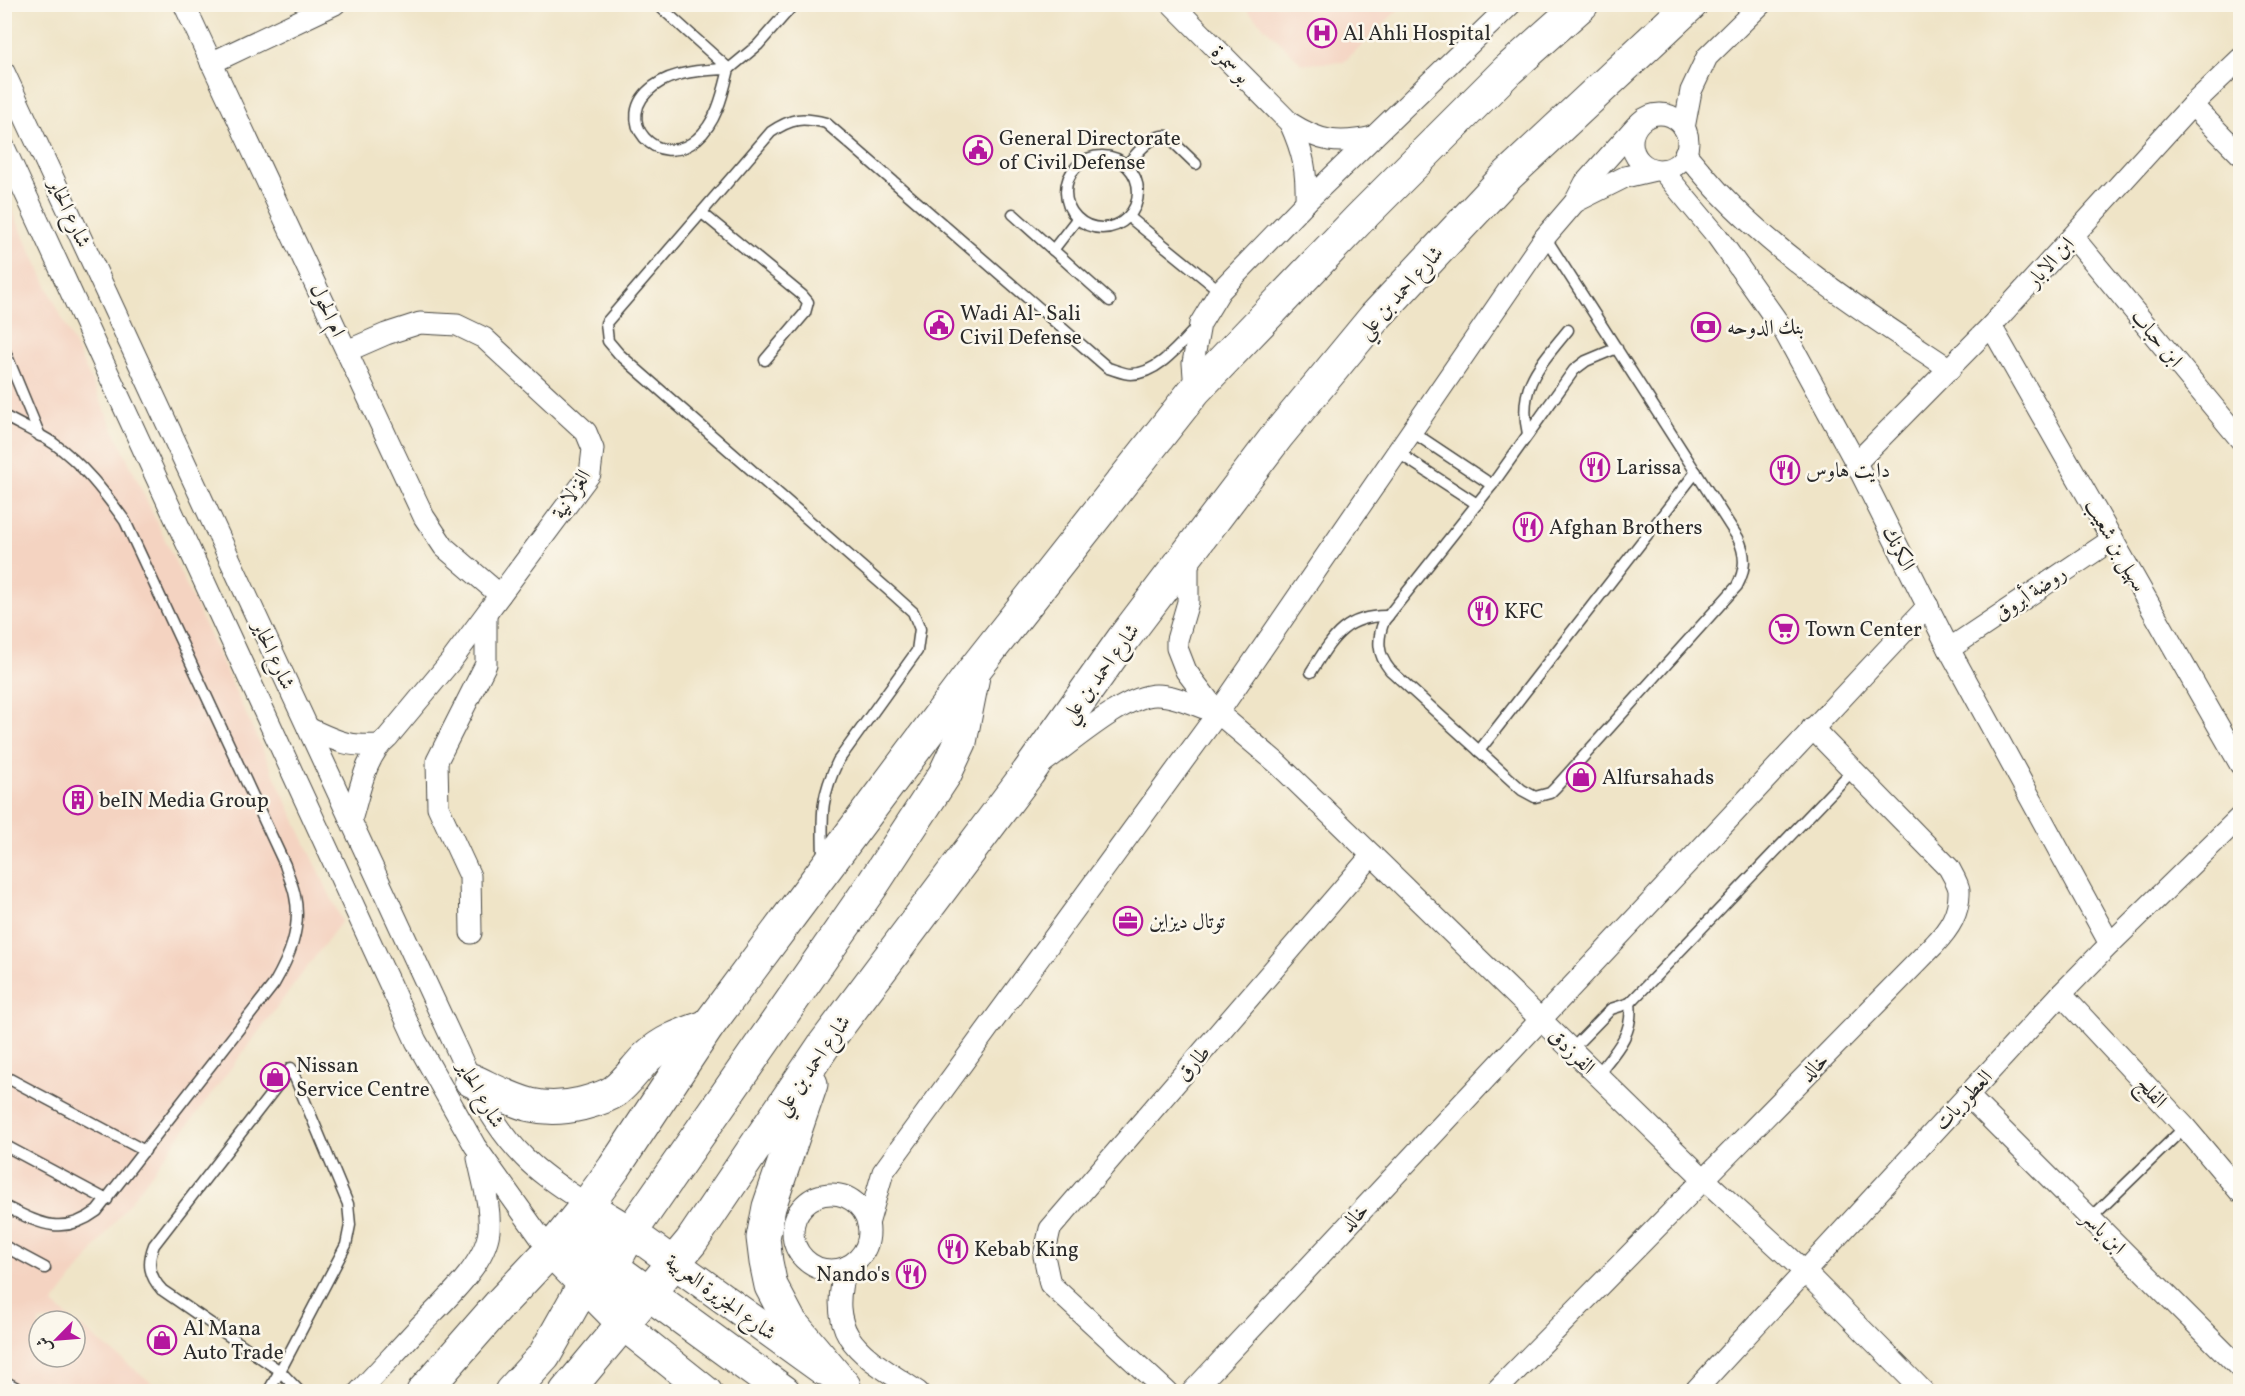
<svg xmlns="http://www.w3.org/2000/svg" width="2245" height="1396" viewBox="0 0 2245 1396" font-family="Vollkorn,Amiri,serif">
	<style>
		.built { fill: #f4d3c1 }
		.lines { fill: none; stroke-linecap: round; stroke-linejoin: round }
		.service-casing { stroke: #484742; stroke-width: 13 }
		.minor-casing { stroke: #484742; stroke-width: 23 }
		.secondary-casing { stroke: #484742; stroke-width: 32 }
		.primary-casing { stroke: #484742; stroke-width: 35 }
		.service { stroke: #fff; stroke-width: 10 }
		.minor { stroke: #fff; stroke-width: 21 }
		.secondary { stroke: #fff; stroke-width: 30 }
		.primary { stroke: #fff; stroke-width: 33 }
		.labels { text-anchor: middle; stroke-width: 5; stroke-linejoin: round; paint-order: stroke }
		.poi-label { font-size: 21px; fill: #2b2b2b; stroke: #fbf7ec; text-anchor: start }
		.street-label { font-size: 21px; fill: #2b2b2b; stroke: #fbf7ec }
	</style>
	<rect width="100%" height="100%" fill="#fbf7ec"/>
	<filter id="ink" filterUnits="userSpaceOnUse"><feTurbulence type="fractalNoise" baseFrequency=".0167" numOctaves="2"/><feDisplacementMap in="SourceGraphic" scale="12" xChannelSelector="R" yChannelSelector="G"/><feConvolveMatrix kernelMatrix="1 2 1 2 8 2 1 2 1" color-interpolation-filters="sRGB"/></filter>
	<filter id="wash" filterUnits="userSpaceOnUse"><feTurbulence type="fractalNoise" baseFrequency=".008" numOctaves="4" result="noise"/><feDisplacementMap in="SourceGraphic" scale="24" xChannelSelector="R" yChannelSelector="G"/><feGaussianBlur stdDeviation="1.35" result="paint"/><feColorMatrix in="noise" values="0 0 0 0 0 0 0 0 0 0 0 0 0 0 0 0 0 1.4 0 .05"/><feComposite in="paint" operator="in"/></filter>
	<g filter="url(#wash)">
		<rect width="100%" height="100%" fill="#efe4c7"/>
		<g class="built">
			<path d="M 1242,5 L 1403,5 L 1344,62 L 1302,64 Z"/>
			<path d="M 4,193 L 342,921 L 53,1304 L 73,1321 L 39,1321 L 39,1357 L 75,1357 L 75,1322 L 162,1391 L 5,1391 Z"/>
		</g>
	</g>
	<g filter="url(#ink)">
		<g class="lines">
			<g class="service-casing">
				<g id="service">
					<path d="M 657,4 L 729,69 L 758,45 L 794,4"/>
					<path d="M 729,69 C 723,93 717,122 697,139 C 659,173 609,119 654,86 C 674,71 704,70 729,69 Z"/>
					<circle cx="1102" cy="192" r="36"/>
					<path d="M 1127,164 C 1137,154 1151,134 1167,136 L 1196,164"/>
					<path d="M 702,213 L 802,295 L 808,302 L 805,313 L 765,360"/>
					<path d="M 1013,214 L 1110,301"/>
					<path d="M 1129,217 L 1220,291"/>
					<path d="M 1545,237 L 1738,538 C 1746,555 1746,569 1737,586 L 1556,787 L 1550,793 L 1535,797 L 1522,790 L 1390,670 C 1377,654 1377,639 1384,621 L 1492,485 L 1574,370 L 1586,361 L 1617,348"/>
					<path d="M 1053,250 L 1077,219"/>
					<path d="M 4,349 L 40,436"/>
					<path d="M 4,416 C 20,425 38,433 53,443 C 83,464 104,492 125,521 L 285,865 C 288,875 293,885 295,896 C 302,928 289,958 274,984 L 97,1211 C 62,1237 39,1223 4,1206"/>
					<path d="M 1411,431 L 1492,485"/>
					<path d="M 1528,434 C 1517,386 1540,365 1568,330"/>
					<path d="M 1397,452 L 1477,504"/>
					<path d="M 1311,672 C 1332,639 1344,615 1388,616"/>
					<path d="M 1479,751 L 1696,472"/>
					<path d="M 823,856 C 822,816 820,798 838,761 L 917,651 L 920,629 L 913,612 L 893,594 L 619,354 L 608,341 L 606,323 L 771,132 C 792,118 802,117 826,123 L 1108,368 C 1115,370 1124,374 1131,374 C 1157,374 1180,345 1196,328"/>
					<path d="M 1571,1050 L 1611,1009 L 1630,1003 L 1853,770"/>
					<path d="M 1597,1075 C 1615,1052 1634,1034 1630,1003"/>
					<path d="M 4,1076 L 145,1151"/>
					<path d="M 4,1145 L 107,1200"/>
					<path d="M 2091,1218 L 2185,1127"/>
					<path d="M 4,1246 L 45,1268"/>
					<path d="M 4,1381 L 24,1392"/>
					<path d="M 268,1392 L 280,1371 L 346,1245 L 350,1225 L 348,1204 L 291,1068 L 154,1245 C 147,1263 149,1276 162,1290 L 280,1371 L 300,1392"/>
				</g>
			</g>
			<g class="minor-casing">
				<g id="minor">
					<path d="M 184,4 L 424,517 L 444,547 L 500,595"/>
					<path d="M 1172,4 L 1290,123 C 1320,142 1338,145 1373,137"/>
					<path d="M 211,63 L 335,4"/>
					<path d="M 4,72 L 471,1080 C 486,1108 502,1135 524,1157 C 542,1176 566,1190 587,1205"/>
					<path d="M 2192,105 L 2240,154"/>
					<circle cx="1660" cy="142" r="28"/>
					<path d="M 1290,123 C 1303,152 1307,170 1306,202"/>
					<path d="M 1684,128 L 1691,91 L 1707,57 L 1761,4"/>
					<path d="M 4,147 L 416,1041 L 475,1146 L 550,1251"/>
					<path d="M 1685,153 C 1696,166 1707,179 1718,191 C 1785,262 1869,315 1950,369"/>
					<path d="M 1662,170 L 1717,236 L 1784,331 L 1856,463 L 1949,649 L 2110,944"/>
					<path d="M 1575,202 L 1625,177 L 1655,170"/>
					<path d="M 2073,237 L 2240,439"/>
					<path d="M 1991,326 L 2240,764"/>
					<path d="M 347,351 L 386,334 L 420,323 L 457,325 L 484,338 L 586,432 L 593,449 L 590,474 L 451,661 L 388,737 C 364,757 360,792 351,820"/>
					<path d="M 1195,390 L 1193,363 L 1200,324 L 1220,291 L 1306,202 L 1511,4"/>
					<path d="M 1856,463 L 1991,326 L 2192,105 L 2240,59"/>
					<path d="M 1188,553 L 1188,602 L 1177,640 L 1177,648 L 1186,671 L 1218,713 L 1277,763 L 1372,855 L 1704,1179 L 1804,1271 L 1924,1392"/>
					<path d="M 1949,649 L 2113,539"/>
					<path d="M 308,728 C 337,741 346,747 379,745"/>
					<path d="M 1045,761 C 1071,743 1125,695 1156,695 C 1176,695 1199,707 1218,713"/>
					<path d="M 471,933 L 470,876 L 438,807 L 437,761 L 486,664 L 486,615"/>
					<path d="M 2061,994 L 2185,1127 L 2240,1192"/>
					<path d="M 1967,1095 L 2240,1368"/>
					<circle cx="831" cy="1232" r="38"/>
					<path d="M 868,1224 L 883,1172 L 1218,713 L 1545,237 L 1575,202 L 1585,183 L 1636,126"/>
					<path d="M 846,1267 C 824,1340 864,1355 918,1392"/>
					<path d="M 359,1392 C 379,1370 399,1349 419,1327 C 442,1303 485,1266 489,1231 C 491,1207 483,1182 478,1158"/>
					<path d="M 1167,1392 L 1050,1284 L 1044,1256 L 1050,1229 L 1372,855"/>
					<path d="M 1192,1392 L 1928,606"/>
					<path d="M 1495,1392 L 1934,945 C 1949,929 1960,913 1959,890 C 1958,883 1952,874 1949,868 L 1812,728"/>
					<path d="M 1694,1392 L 2061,994 L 2110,944 L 2240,817"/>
				</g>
			</g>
			<g class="secondary-casing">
				<g id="secondary">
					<path d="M 587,1205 L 631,1232 L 823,1370"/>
					<path d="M 550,1251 L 623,1325 L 707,1392"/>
				</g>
			</g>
			<g class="primary-casing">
				<g id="primary">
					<path d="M 471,1080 C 512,1099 535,1115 581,1104 C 592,1101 605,1098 615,1091 C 627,1082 636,1068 647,1057 C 665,1040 685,1034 708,1026"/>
					<path d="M 811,1084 L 769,1207 L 763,1238 L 766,1262 L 771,1286 L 790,1322 L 844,1386"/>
					<path d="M 550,1251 L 579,1251 L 604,1261 L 784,1392"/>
					<path d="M 623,1325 C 597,1287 611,1267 631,1232 L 873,884 L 945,774 L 960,742 L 973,676"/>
					<path d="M 423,1392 L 500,1304 L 550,1251 L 587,1205 L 614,1168 L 708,1026 L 792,913 L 974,670 L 1195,390 L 1359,219 L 1508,70 L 1582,4"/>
					<path d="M 511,1392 L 544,1356 L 580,1292 L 590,1266 L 593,1239"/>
					<path d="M 566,1392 L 691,1242 L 824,1045 L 1028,773 L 1124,638 L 1277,436 L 1375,317 L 1507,176 L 1691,4"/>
				</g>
			</g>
			<use href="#service" class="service"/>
			<use href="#minor" class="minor"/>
			<use href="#secondary" class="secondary"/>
			<use href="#primary" class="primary"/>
		</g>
	</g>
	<defs>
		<g id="hospital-ring" transform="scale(1.5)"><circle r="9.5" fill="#fbf7ec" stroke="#b5179e" stroke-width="1.5"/><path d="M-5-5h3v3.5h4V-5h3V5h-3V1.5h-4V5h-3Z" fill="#b5179e"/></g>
		<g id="civic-ring" transform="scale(1.5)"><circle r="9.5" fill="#fbf7ec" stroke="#b5179e" stroke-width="1.5"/><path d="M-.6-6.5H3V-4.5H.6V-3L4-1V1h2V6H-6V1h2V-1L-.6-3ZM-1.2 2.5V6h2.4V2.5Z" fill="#b5179e"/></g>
		<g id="bank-ring" transform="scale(1.5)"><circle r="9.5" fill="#fbf7ec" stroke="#b5179e" stroke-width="1.5"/><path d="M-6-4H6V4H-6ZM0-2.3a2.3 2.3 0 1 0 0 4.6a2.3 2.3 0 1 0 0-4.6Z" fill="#b5179e"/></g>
		<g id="restaurant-ring" transform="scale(1.5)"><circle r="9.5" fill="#fbf7ec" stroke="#b5179e" stroke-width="1.5"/><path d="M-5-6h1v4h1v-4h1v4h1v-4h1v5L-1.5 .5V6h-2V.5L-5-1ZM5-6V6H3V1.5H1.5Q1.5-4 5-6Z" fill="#b5179e"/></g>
		<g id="supermarket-ring" transform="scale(1.5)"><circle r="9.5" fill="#fbf7ec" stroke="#b5179e" stroke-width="1.5"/><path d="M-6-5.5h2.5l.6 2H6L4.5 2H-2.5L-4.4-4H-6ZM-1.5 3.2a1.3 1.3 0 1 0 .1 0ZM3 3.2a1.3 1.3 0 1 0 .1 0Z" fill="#b5179e"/></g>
		<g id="shop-ring" transform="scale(1.5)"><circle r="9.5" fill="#fbf7ec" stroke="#b5179e" stroke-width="1.5"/><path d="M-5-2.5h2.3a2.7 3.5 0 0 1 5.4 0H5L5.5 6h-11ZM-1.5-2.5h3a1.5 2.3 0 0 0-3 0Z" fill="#b5179e"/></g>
		<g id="building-ring" transform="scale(1.5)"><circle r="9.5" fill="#fbf7ec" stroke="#b5179e" stroke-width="1.5"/><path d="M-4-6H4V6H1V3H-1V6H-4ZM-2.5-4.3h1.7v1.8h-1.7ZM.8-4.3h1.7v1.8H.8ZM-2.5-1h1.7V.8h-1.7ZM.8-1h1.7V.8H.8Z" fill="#b5179e"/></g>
		<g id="office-ring" transform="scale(1.5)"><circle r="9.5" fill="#fbf7ec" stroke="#b5179e" stroke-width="1.5"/><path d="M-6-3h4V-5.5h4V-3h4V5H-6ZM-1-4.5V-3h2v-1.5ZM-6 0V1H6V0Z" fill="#b5179e"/></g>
	</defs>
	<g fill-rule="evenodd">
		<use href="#hospital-ring" x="1322" y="33"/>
		<use href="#civic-ring" x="978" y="150"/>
		<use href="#civic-ring" x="939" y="325"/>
		<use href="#bank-ring" x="1706" y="327"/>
		<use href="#restaurant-ring" x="1595" y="467"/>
		<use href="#restaurant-ring" x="1785" y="470"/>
		<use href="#restaurant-ring" x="1528" y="527"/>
		<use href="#restaurant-ring" x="1483" y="611"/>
		<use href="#supermarket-ring" x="1784" y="629"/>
		<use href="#shop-ring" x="1581" y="777"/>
		<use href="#building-ring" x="78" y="800"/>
		<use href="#office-ring" x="1128" y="921"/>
		<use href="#shop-ring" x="275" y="1077"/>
		<use href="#restaurant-ring" x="953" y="1249"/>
		<use href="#restaurant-ring" x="911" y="1274"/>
		<use href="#shop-ring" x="162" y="1340"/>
	</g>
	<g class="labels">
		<g class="poi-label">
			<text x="1343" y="40">Al Ahli Hospital</text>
			<text x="999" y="145">General Directorate<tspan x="999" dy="24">of Civil Defense</tspan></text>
			<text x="960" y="320">Wadi Al- Sali<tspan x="960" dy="24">Civil Defense</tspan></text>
			<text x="1727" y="334">بنك الدوحه</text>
			<text x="1616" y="474">Larissa</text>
			<text x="1806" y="477">دايت هاوس</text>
			<text x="1549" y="534">Afghan Brothers</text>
			<text x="1504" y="618">KFC</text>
			<text x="1805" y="636">Town Center</text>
			<text x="1602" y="784">Alfursahads</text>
			<text x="99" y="807">beIN Media Group</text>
			<text x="1149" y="928">توتال ديزاين</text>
			<text x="296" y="1072">Nissan<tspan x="296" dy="24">Service Centre</tspan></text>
			<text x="974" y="1256">Kebab King</text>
			<text x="890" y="1281" text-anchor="end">Nando's</text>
			<text x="183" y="1335">Al Mana<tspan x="183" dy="24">Auto Trade</tspan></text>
		</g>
		<g class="street-label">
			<text transform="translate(1231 64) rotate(45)" y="7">بو سمرة</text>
			<text transform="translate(70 213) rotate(65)" y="7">شارع الحاير</text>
			<text transform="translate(2050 262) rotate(-48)" y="7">ابن الابار</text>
			<text transform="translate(1400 292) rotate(-48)" y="7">شارع احمد بن علي</text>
			<text transform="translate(328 310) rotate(65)" y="7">ام الحول</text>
			<text transform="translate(2157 338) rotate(50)" y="7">ابن حباب</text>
			<text transform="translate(571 494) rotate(-57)" y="7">الغزلانية</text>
			<text transform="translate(2116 545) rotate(60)" y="7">سهيل بن شعيب</text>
			<text transform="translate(1899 548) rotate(63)" y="7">الكرنك</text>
			<text transform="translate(2030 593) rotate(-34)" y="7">روضة أبروق</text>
			<text transform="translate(274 655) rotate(65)" y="7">شارع الحاير</text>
			<text transform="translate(1100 673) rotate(-54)" y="7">شارع احمد بن علي</text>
			<text transform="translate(1572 1051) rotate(44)" y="7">الفرزدق</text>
			<text transform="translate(1193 1063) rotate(-49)" y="7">طارق</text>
			<text transform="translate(812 1065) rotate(-55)" y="7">شارع احمد بن علي</text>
			<text transform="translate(1814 1067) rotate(-46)" y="7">خالد</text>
			<text transform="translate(2152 1092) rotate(47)" y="7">الفلج</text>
			<text transform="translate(481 1094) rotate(60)" y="7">شارع الحاير</text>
			<text transform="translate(1963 1100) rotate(-47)" y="7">العطوريات</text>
			<text transform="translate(1354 1217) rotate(-47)" y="7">خالد</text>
			<text transform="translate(2104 1232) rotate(45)" y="7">ابن ياسر</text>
			<text transform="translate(721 1297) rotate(36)" y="7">شارع الجزيرة العربية</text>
		</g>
	</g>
	<rect width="2245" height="1396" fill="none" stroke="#fbf7ec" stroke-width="24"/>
	<g transform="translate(57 1339) rotate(245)"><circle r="28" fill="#fbf7ec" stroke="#a8a59f" stroke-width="1.5"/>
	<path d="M0-4.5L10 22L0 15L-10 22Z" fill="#b5179e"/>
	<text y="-9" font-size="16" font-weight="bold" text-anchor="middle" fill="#2b2b2b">ش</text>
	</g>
</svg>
